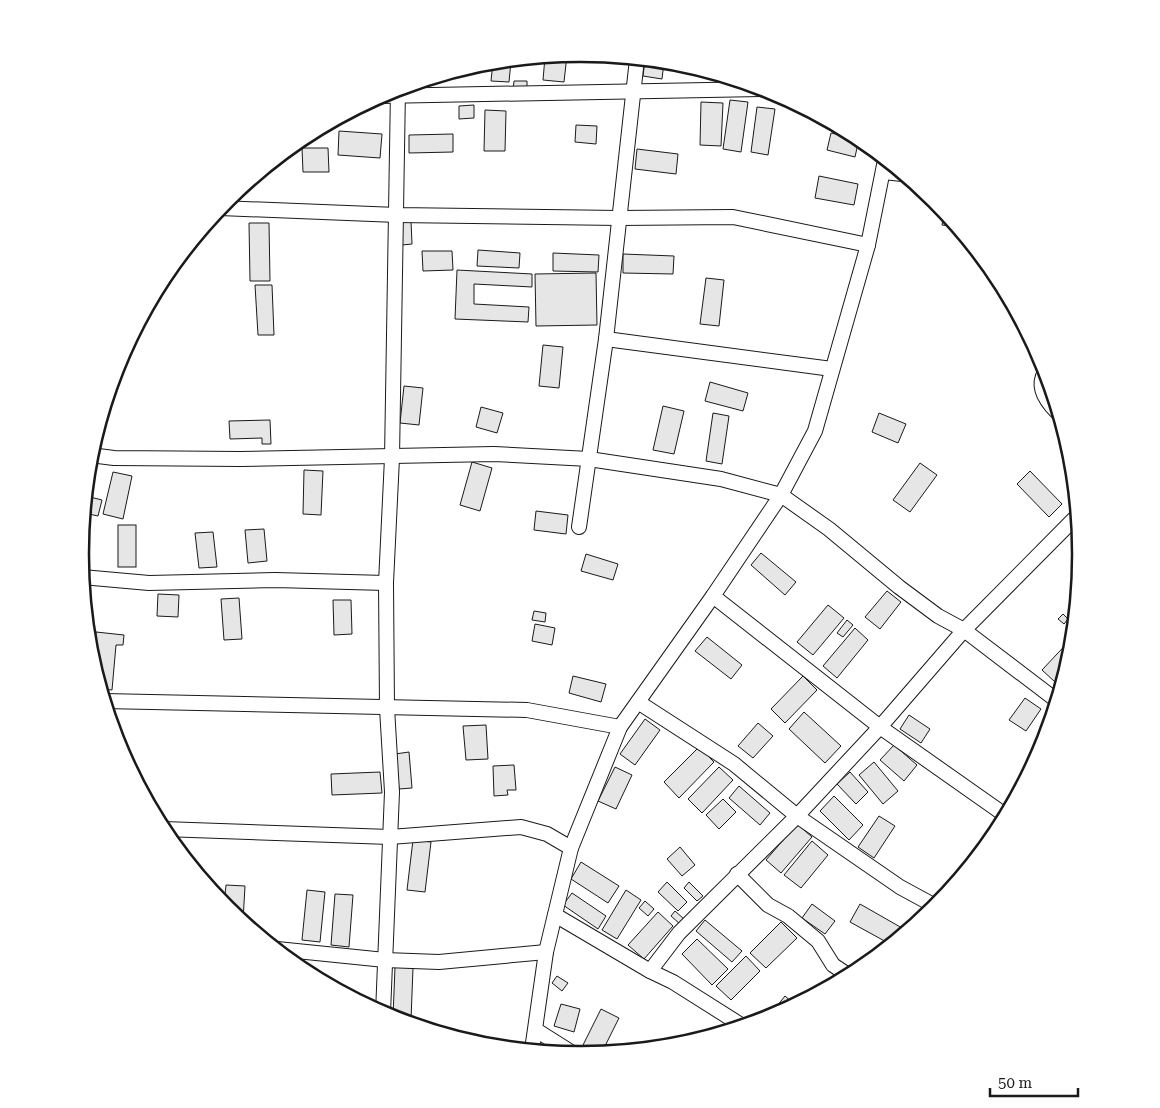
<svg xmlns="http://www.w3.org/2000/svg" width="1160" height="1108" viewBox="0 0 1160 1108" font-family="'Roboto Serif',serif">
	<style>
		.building { fill: #e6e6e6; stroke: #1a1a1a }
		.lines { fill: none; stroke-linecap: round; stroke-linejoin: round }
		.minor-casing { stroke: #1a1a1a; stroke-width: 16 }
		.minor { stroke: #fff; stroke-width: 14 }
		.rim { fill: none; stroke: #1a1a1a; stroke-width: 2.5 }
	</style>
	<rect width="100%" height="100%" fill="#fff"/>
	<g class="building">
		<path d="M 567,55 L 564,82 L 543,80 L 545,57 Z"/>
		<path d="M 645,60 L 664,62 L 662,79 L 643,76 Z"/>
		<path d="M 511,61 L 509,82 L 491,81 L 493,62 Z"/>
		<path d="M 514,81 L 527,81 L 527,90 L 513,90 Z"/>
		<path d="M 730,100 L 748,102 L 741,152 L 723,149 Z"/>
		<path d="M 701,102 L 723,103 L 721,146 L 700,145 Z"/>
		<path d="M 474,105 L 474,118 L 459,119 L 459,106 Z"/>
		<path d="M 757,107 L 775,109 L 768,155 L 751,152 Z"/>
		<path d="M 485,110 L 506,111 L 505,151 L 484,151 Z"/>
		<path d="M 576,125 L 597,126 L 596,144 L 575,142 Z"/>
		<path d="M 339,131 L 382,134 L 380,158 L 338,155 Z"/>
		<path d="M 831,133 L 859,139 L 855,157 L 827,150 Z"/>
		<path d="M 453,134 L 453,152 L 409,153 L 409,135 Z"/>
		<path d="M 302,148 L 328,148 L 329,172 L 303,172 Z"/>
		<path d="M 637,149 L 678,154 L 676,174 L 635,169 Z"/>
		<path d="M 819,176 L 858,184 L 854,205 L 815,198 Z"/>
		<path d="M 944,213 L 956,227 L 942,225 Z"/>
		<path d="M 411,221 L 412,244 L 402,245 L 401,222 Z"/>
		<path d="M 249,223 L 269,223 L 270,281 L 250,281 Z"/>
		<path d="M 478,250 L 520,253 L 519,268 L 477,266 Z"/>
		<path d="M 422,251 L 452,251 L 453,270 L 423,271 Z"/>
		<path d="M 553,253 L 599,255 L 598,272 L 553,271 Z"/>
		<path d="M 623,254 L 674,256 L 673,274 L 623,273 Z"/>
		<path d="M 457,270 L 532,274 L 532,287 L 474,284 L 474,304 L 529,307 L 528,322 L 455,319 Z"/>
		<path d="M 596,273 L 597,325 L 536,326 L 535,274 Z"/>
		<path d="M 706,278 L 724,280 L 719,326 L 700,324 Z"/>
		<path d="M 255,285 L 272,285 L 274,335 L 258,335 Z"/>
		<path d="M 543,345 L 563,347 L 559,388 L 539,386 Z"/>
		<path d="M 710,382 L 748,393 L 743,411 L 705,401 Z"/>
		<path d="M 404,386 L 423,388 L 419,425 L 400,423 Z"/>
		<path d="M 663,406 L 684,411 L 674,454 L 653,450 Z"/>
		<path d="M 481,407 L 503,413 L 497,433 L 476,427 Z"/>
		<path d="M 713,413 L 729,416 L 722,464 L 706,461 Z"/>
		<path d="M 879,413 L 906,424 L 898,443 L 872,432 Z"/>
		<path d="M 270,420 L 271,444 L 262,444 L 262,438 L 230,439 L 229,421 Z"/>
		<path d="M 472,462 L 492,468 L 480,511 L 460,505 Z"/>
		<path d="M 920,463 L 937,475 L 910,512 L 893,500 Z"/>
		<path d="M 304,470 L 323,471 L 321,515 L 303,514 Z"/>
		<path d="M 1030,471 L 1062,504 L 1049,517 L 1017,484 Z"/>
		<path d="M 113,472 L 132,476 L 123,519 L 103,514 Z"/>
		<path d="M 86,496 L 102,500 L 98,516 L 84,513 Z"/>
		<path d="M 536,511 L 568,515 L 566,534 L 534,530 Z"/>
		<rect x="118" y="525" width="18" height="42"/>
		<path d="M 264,529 L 267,561 L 248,563 L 245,530 Z"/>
		<path d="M 213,532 L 217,567 L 199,568 L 195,533 Z"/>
		<path d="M 761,553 L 796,582 L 785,595 L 751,565 Z"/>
		<path d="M 586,554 L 618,564 L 613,580 L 581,571 Z"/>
		<path d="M 887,591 L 901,602 L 880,629 L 865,617 Z"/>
		<path d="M 158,594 L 179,595 L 178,617 L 157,616 Z"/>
		<path d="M 239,598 L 242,639 L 224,640 L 221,599 Z"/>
		<path d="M 333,600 L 351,600 L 352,634 L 334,635 Z"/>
		<path d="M 828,605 L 844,618 L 813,655 L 797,642 Z"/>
		<path d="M 534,611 L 546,613 L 545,622 L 532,620 Z"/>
		<path d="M 1063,614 L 1068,619 L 1064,624 L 1058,619 Z"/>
		<path d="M 847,620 L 853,625 L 843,637 L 837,633 Z"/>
		<path d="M 535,624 L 555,628 L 552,645 L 532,641 Z"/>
		<path d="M 855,628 L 868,640 L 837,678 L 823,666 Z"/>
		<path d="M 96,632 L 124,635 L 123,645 L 116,645 L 112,690 L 101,689 L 93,663 Z"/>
		<path d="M 707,637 L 742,665 L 731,679 L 695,651 Z"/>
		<path d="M 1072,638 L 1065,671 L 1055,682 L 1042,670 Z"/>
		<path d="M 573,676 L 606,684 L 601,702 L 569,693 Z"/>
		<path d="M 803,676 L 817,690 L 785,723 L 771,709 Z"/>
		<path d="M 1025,698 L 1041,709 L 1026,731 L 1009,720 Z"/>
		<path d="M 804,712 L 841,746 L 825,763 L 789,729 Z"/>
		<path d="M 909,715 L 930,729 L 921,743 L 900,729 Z"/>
		<path d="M 645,719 L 660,730 L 635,765 L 620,754 Z"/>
		<path d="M 758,723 L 773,736 L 753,758 L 738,746 Z"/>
		<path d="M 486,725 L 488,759 L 466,760 L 463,726 Z"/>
		<path d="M 894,745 L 917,765 L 904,781 L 880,760 Z"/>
		<path d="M 699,747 L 714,762 L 679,798 L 664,782 Z"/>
		<path d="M 409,752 L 412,788 L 399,789 L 395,754 Z"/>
		<path d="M 874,762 L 898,791 L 883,804 L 859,775 Z"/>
		<path d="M 514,765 L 516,790 L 507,790 L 508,795 L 494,796 L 493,766 Z"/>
		<path d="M 615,767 L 632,775 L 616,809 L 598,801 Z"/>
		<path d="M 719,767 L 733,780 L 702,813 L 688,799 Z"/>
		<path d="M 380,772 L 382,793 L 332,795 L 331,774 Z"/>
		<path d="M 850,772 L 868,792 L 856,804 L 837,784 Z"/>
		<path d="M 739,786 L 770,813 L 760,825 L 729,798 Z"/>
		<path d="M 834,796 L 863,825 L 849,840 L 820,811 Z"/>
		<path d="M 723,799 L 736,812 L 719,829 L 706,815 Z"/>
		<path d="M 879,816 L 895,826 L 874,858 L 858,847 Z"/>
		<path d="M 797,824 L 812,837 L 781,873 L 766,860 Z"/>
		<path d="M 413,840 L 431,842 L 425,892 L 407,890 Z"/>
		<path d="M 812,841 L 828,855 L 801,888 L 784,875 Z"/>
		<path d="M 680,847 L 695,865 L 682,876 L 667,859 Z"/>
		<path d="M 581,862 L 619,886 L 608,903 L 571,879 Z"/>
		<path d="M 667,882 L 687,902 L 678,911 L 658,892 Z"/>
		<path d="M 689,882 L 703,896 L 697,901 L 684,888 Z"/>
		<path d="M 206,883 L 215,883 L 214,893 Z"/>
		<path d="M 226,885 L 245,886 L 243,921 L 224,905 Z"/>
		<path d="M 307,890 L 325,892 L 320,942 L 302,940 Z"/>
		<path d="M 626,890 L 641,900 L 617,939 L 602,930 Z"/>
		<path d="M 572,893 L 606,916 L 598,929 L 563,905 Z"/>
		<path d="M 335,894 L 353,895 L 349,947 L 331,945 Z"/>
		<path d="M 645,901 L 654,909 L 648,916 L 639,908 Z"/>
		<path d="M 812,904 L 835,921 L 825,934 L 802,918 Z"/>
		<path d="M 860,904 L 902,928 L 897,938 L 890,944 L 850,922 Z"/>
		<path d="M 675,911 L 684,919 L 680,924 L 671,916 Z"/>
		<path d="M 658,912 L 673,926 L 644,959 L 628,945 Z"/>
		<path d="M 705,920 L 742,951 L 732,962 L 696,931 Z"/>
		<path d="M 781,922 L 797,938 L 766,968 L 750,953 Z"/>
		<path d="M 697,939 L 728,969 L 712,985 L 682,954 Z"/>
		<path d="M 746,956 L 760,971 L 731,1000 L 716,986 Z"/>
		<path d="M 395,967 L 413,968 L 411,1020 L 393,1017 Z"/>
		<path d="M 557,976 L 568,983 L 562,991 L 552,983 Z"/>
		<path d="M 785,996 L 794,1004 L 769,1017 L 769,1016 Z"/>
		<path d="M 561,1004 L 580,1009 L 574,1032 L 554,1026 Z"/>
		<path d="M 601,1009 L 619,1018 L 602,1052 L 589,1053 L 581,1049 Z"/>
	</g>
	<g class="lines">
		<g class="minor-casing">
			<g id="minor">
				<path d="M 380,96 L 761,89"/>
				<path d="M 884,172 L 902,174"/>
				<path d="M 220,208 L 397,215 L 619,218 L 733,217 L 868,245"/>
				<path d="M 606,339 L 832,369"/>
				<path d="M 1045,372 C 1036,387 1046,401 1057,412"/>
				<path d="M 90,455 L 114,458 L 240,459 L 494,454 L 589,459 L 721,479 L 781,495 L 829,529 L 899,587 L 938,616 L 964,630 L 1056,700"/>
				<path d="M 579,527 L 606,339 L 637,59"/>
				<path d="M 82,577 L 149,583 L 275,580 L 386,583"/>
				<path d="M 713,596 L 880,727 L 1005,815"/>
				<path d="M 104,701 L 527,710 L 620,727"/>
				<path d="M 638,702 L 734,764 L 797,816 L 900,887 L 935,906"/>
				<path d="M 163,829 L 390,837 L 521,827 L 547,834 L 571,848"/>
				<path d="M 737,874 L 768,905 L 788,916 L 818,941 L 833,965 L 848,975"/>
				<path d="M 555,915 L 650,971 L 673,982 L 741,1025"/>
				<path d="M 277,949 L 385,960 L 439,962 L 546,952"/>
				<path d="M 650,971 L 679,933 L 797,816 L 880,727 L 964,630 L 1077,516"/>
				<path d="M 383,1013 L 392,792 L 387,708 L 386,583 L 392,458 L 398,89"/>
				<path d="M 536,1030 L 574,1054"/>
				<path d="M 532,1050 L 546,952 L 571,848 L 620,727 L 713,596 L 781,495 L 815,431 L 868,245 L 885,160"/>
			</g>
		</g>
		<use href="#minor" class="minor"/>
	</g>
	<path d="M0 0H1160V1108H0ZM580 62H581A491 491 0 0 1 1072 553V555A491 491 0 0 1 581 1046H580A491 491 0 0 1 89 555V553A491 491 0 0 1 580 62Z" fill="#fff" fill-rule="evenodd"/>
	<path class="rim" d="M580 62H581A491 491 0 0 1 1072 553V555A491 491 0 0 1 581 1046H580A491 491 0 0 1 89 555V553A491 491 0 0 1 580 62Z"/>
	<path d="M990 1088v8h88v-8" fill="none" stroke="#1a1a1a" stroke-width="2.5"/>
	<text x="998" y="1088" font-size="15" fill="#1a1a1a" stroke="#ffffff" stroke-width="4" paint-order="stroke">50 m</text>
</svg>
